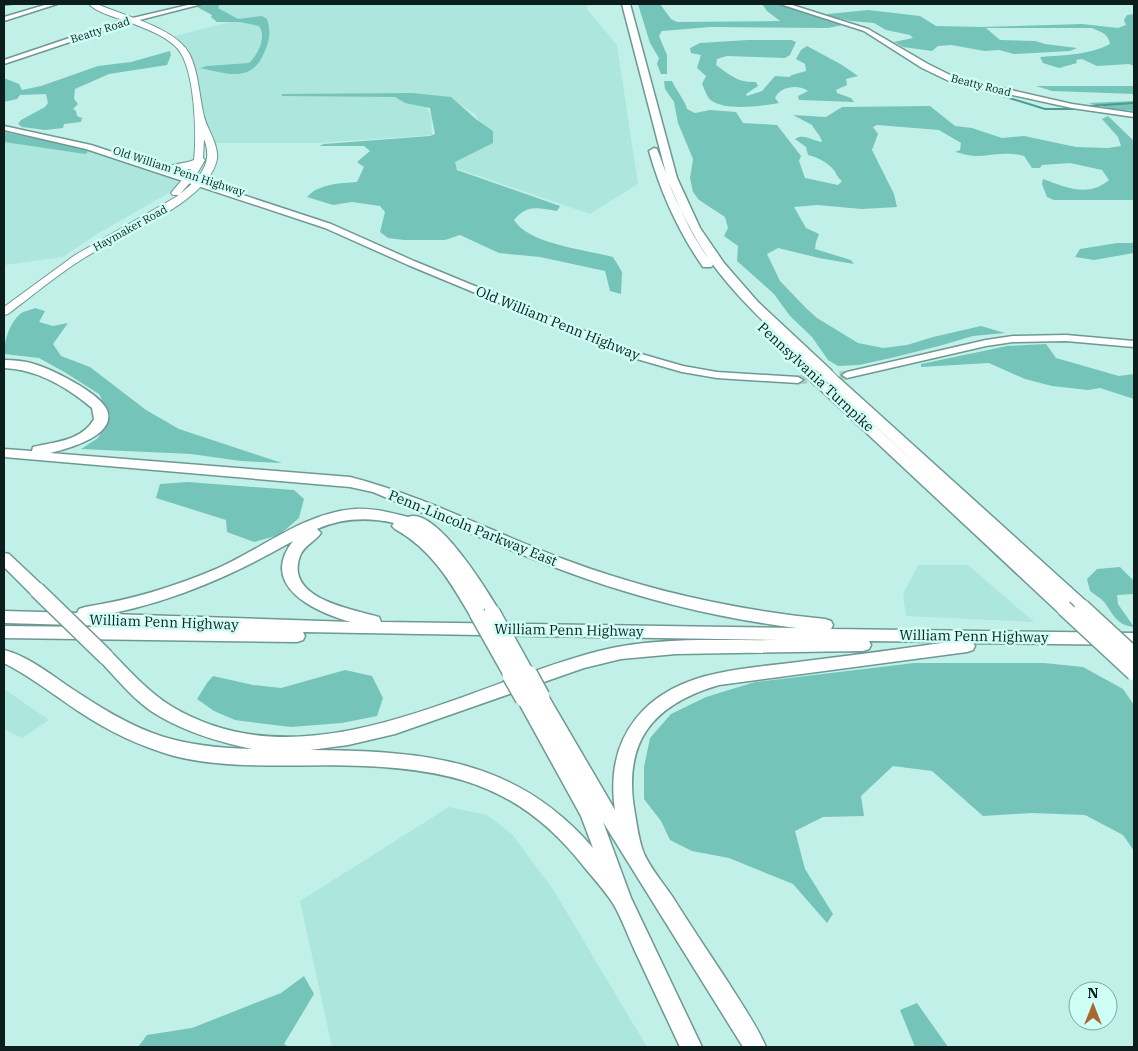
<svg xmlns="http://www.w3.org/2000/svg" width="1138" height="1051" viewBox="0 0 1138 1051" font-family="'IBM Plex Serif',serif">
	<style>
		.built { fill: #ade6dd }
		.forest { fill: #75c4b9 }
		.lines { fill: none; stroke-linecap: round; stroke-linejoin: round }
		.stream { stroke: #4b9b90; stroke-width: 2 }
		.secondary-tunnel { stroke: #a6d0c9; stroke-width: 9; stroke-dasharray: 9 5; stroke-linecap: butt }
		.secondary-casing { stroke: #6d9992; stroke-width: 3 }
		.primary-casing { stroke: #6d9992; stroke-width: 2 }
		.highway-casing { stroke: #6d9992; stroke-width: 3 }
		.secondary { fill: #fff; fill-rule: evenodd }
		.primary { fill: #fff; fill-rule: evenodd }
		.highway { fill: #fff; fill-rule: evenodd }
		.highway-bridge-far2-casing { stroke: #6d9992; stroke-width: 13; stroke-linecap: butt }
		.highway-bridge-far1-casing { stroke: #6d9992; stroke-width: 18; stroke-linecap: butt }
		.highway-bridge-casing { stroke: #6d9992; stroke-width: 22; stroke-linecap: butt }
		.highway-bridge-far2 { stroke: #fff; stroke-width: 11 }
		.highway-bridge-far1 { stroke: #fff; stroke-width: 15 }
		.highway-bridge { stroke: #fff; stroke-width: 19 }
		.labels { text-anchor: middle; stroke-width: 5; stroke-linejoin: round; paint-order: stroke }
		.far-street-label { font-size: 11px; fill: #0c1e1c; stroke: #cefef6 }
		.street-label { font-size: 14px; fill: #0c1e1c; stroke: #cefef6 }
	</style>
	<rect width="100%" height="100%" fill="#c1f0e8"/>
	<g class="built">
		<path d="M 201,4 L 588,4 L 587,9 L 617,45 L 638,184 L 590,214 L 446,165 L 487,139 L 475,114 L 452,99 L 426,107 L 431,115 L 432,135 L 318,143 L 210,143 L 188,59 L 167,38 L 230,22 Z"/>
		<path d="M 4,138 L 75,147 L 98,152 L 167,175 L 175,179 L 178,181 L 178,184 L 172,191 L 97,234 L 63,257 L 4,265 Z"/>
		<path d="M 918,565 L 968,565 L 1034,622 L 906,616 L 903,594 Z"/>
		<path d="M 4,689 L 49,720 L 22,738 L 4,729 Z"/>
		<path d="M 449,807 L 487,815 L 512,834 L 554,891 L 647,1047 L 332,1047 L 300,901 Z"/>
	</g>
	<g class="forest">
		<path d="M 208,4 L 225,4 L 219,5 L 218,8 L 238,19 L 262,16 L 267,19 C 271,32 270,40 264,53 C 251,84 226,73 200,68 L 207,66 L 249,63 C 258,55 267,36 259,26 L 240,22 L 217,22 L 211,17 L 212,15 L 197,7 Z"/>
		<path d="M 638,4 L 660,4 L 671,19 L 677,22 L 780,21 L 767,11 L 762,4 L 778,4 L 843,25 L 828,28 L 710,27 L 662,31 L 659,36 L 667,55 L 667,74 L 661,74 L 657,64 L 659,58 L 650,43 Z"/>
		<path d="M 868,10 L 920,16 L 936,26 L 982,27 L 1082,24 L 1118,28 L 1126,25 L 1124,20 L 1127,15 L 1134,14 L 1134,66 L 1129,64 L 1097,66 L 1082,59 L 1076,60 L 1077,63 L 1059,68 L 1043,63 L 1040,57 C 1064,55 1089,55 1110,44 C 1108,33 1101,32 1092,28 L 986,28 L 1000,40 L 1035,41 L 1045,44 L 1077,48 L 1070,51 L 1014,54 L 999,50 L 985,51 L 951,45 L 938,46 L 932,51 L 903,47 L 894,42 L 913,38 L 910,35 L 886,30 L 874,23 L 851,21 L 827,16 L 828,14 Z"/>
		<path d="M 748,40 L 791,40 L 796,42 L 790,55 L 785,58 L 727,56 L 717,59 L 716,65 C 730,75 738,83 756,82 L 758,86 L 746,94 L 747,96 L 762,91 L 775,76 L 789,77 L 792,75 L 806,71 L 805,64 L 796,59 L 801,50 L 807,46 L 842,65 L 858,76 L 846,79 L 847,85 L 836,90 L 837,93 L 851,98 L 854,102 L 799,100 L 798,96 L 808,91 C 799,84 780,86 775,98 L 779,103 C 762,106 727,111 712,101 C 707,98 705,90 702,84 L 706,76 L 697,68 L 701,55 L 691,53 L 690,48 L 700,43 Z"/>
		<path d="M 170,51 L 171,55 L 167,65 L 109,74 L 75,89 L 74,99 L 78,104 L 73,109 L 76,111 L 77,116 L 82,118 L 81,122 L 64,124 L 63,128 L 45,130 L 22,127 L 18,124 L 21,120 L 45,107 L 48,103 L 46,94 L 20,95 L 17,99 L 4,102 L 5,88 L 4,78 L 19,84 L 22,90 L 41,86 L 98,66 L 131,62 Z"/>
		<path d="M 664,81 L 672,81 C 676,90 686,102 687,109 L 695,113 L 710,110 L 736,112 L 743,123 L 777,125 L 801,156 L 799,161 L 805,178 L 838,185 L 842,181 C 836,176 837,174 833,169 C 827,162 817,157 808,155 L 806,147 L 795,139 C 804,133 812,141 822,142 C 821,136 815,131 812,125 L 793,115 L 826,117 L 842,107 L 930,106 L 955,126 L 972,128 L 1002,138 L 1024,136 L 1076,147 L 1108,148 L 1121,146 L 1118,137 L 1102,119 L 1108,116 L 1134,141 L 1134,200 L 1054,200 L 1047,197 L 1042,184 L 1043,179 C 1065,187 1088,198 1109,180 L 1102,170 L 1070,163 L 1042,165 L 1040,168 L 1032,168 L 1024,156 C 1007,151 992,156 975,156 C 969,156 961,153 955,152 L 960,150 L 961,143 L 939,130 L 877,125 L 873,127 L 878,134 L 872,150 L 894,194 L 897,207 L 862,209 L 817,205 L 794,207 L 806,228 L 819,234 L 816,242 L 815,249 L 851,260 L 854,264 L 819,258 L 778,248 L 767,254 L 780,281 L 806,308 L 817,318 L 858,343 L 883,348 L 907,345 L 933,337 L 981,326 L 1005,333 L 973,336 L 939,346 L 891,358 L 859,365 L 838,366 L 828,360 L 812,337 L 790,316 L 774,294 L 737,261 L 738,246 L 724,236 L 728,228 L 725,217 L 699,200 L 693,192 L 690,178 L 693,159 L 678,123 L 674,102 L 665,89 Z"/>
		<path d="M 1036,86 L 1134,86 L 1134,94 L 1052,91 Z"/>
		<path d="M 412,93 L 451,97 L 477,120 L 493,131 L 493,143 L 455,162 L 457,170 L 560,206 L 557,211 C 538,208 527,204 514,220 C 528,244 587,250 613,257 L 622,272 L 621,294 L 610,291 L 605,271 L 540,257 L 499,253 L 460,235 L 445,240 L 404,240 L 388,238 L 380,232 L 385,212 L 380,206 L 352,202 L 333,205 L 307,197 C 318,184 341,183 357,182 L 364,167 L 357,162 L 370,151 L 364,146 L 319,146 L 324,144 L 430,136 L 435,134 L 430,108 L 405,103 L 395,97 L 282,96 L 282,94 Z"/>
		<path d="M 1134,101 L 1134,111 L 1113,109 L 1088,103 Z"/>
		<path d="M 4,132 L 83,148 L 88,152 L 85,154 L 4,142 Z"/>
		<path d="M 1117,243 L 1134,243 L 1134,253 L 1094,260 L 1075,257 L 1080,249 Z"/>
		<path d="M 35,308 L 45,311 L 39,322 L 53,326 L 68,323 L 53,344 L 61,356 L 90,367 L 146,410 L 179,429 L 282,463 L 241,461 L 191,454 L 81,449 L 98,438 L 110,416 L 99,394 L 66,373 L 39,358 L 4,354 C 4,341 9,324 20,314 C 24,311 31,310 35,308 Z"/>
		<path d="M 1046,344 L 1056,358 L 1119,376 L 1134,374 L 1134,399 L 1100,388 L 1088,390 L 1052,386 L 1025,379 L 989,363 L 921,367 L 921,364 L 1007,346 Z"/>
		<path d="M 188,482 L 294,490 L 304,499 L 299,518 L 279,535 L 254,542 L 227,532 L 226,520 L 156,498 L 160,484 Z"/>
		<path d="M 1120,567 L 1134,581 L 1134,594 L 1117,595 L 1118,604 L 1134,627 C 1117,625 1114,616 1105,603 C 1101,598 1095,595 1090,591 L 1087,579 L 1097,569 Z"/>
		<path d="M 914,663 L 1044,663 L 1083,667 L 1123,689 L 1134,705 L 1134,851 L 1123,835 L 1085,815 L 1032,813 L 983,816 L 932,771 L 893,766 L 861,796 L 864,816 L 823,817 L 795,831 L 805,869 L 833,914 L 827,923 L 793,884 L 729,858 L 692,851 L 670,840 L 661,821 L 644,799 L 644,767 L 650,738 L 671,714 L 706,697 L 755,682 Z"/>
		<path d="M 345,670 L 372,676 L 383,698 L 377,716 L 342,723 L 291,727 L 235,720 L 214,711 L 197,699 L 207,683 L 213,676 L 253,685 L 281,688 Z"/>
		<path d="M 304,976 L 314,994 L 284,1044 L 289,1047 L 138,1047 L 147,1035 L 192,1028 L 281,993 Z"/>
		<path d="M 917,1003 L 948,1047 L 915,1047 L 900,1010 Z"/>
	</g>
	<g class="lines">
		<g class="stream">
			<path d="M 4,5 L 13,4"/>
			<path d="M 993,93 L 1045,109 L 1075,109"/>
			<path d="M 1089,106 L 1134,103"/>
		</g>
		<path class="secondary-tunnel" d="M 798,380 L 847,375"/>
		<g class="secondary-casing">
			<g id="secondary">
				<path d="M 48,4 L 57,4 L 4,21 L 4,17 Z"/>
				<path d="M 192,4 L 202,4 L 124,24 L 4,64 L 4,60 L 120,21 Z"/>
				<path d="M 780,4 L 789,4 L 868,29 L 928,64 L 954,77 L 1072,104 L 1134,113 L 1134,117 L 1072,108 L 949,81 L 922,68 L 864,31 Z"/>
				<path d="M 4,126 L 91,145 L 331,224 L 414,261 L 638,353 L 683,366 L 717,372 L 798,377 L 803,380 L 798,383 L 717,378 L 682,372 L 630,357 L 408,265 L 325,228 L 86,149 L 4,130 Z"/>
				<path d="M 1066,335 L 1134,341 L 1134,347 L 1066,341 L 1013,342 L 986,346 L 847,378 L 842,375 L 847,372 L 986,340 L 1013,336 Z"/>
			</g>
		</g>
		<g class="primary-casing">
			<path id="primary" d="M 89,4 L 97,4 C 124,16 174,27 189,53 C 198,70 199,93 203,112 C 205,127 219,143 217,159 C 209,202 119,236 84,258 C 57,275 33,295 8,314 L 4,315 L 4,307 L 75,255 L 176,197 C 196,182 215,165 204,139 L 203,158 L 205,160 L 195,177 L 179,195 L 173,195 L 171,193 L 191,169 L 171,171 L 166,168 C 173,163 185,164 194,160 C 197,134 195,67 177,48 C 166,36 148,30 134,24 C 120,18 98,14 89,4 Z"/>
		</g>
		<g class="highway-casing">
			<g id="highway">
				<path d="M 622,4 L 630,4 L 677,178 L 700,228 L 724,263 L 758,302 L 831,370 L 832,373 L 831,376 L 821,376 C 774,331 720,286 689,227 C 681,212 675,196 668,181 C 680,211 695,239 713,265 L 711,267 L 703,267 C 678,231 661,193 649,151 L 654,148 L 657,149 L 666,173 Z"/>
				<path d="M 4,360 C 14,360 25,361 34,364 C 52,369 97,392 106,408 C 120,435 67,449 50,453 L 350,477 C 424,496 492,532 563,559 C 648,591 735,610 825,619 L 831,621 L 833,625 L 831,629 L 1134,633 L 1134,645 L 973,643 L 975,646 L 973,650 L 967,652 L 719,685 C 651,705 622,743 635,814 C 637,826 639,840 643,851 C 648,865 663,883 672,896 C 690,925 709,953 728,982 C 741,1003 756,1024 766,1047 L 743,1047 L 603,822 L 631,898 L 702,1047 L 680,1047 C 665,1015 650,983 635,951 C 628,936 622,919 614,905 C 606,892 595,880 585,868 C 524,790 460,770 364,766 C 304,763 232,771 174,756 C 139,746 108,731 78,711 C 54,695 30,676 4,663 L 4,650 C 31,657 56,679 80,694 C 142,735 178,747 252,749 C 219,742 188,733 159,716 C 136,703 118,680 100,661 L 98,657 L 100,653 L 106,651 L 112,653 C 130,671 148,692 171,706 C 307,788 465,685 599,651 C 657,636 721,641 780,640 L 303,632 L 305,636 L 303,640 L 297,642 L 4,638 L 4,626 L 183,628 L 4,623 L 4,611 L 77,613 L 79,609 L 85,607 C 130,600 174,587 216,569 C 262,549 305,512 356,509 C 374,508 391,513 408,517 C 436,506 488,592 500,612 L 498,616 L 492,618 L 485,614 L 483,617 L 477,619 L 471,617 C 450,581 432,550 395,529 L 392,526 L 394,523 C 367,517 343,518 317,529 L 321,533 C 315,542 304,545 300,556 C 284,599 352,609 379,617 L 381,622 L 797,628 C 724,619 653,602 584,578 C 512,553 443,521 373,492 L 350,487 L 4,457 L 4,449 L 32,451 L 33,447 C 54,442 82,441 94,419 L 92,408 C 67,387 36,369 4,368 ZM 293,541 C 258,586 315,612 351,622 L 109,614 C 177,600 233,575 293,541 ZM 869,641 L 949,642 C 901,649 854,655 806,661 C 777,665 747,667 719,673 C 647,687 604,735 615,810 L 546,692 L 540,690 L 534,692 L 532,695 L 525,691 L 519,693 L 516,698 L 581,816 L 593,848 C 515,757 421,751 310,750 L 348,745 L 395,734 L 584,668 L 621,659 L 676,654 L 863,651 L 869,649 L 871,645 Z"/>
				<path d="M 834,377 L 839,378 L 1088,603 L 1090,607 L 1088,611 C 1080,613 1077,611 1071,606 L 1070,612 L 1064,614 L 1058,612 L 812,382 L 814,379 L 824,379 L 936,482 L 829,384 L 828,381 Z"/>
				<path d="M 4,553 L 9,554 L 43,586 L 45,590 L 43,594 L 37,596 L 31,594 L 4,567 Z"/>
			</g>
		</g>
		<use href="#secondary" class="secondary"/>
		<use href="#primary" class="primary"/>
		<use href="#highway" class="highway"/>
		<g class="highway-bridge-far2-casing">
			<g id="highway-bridge-far2">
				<path d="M 826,373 L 834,381"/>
				<path d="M 811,374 L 819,382"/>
			</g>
		</g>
		<g class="highway-bridge-far1-casing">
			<g id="highway-bridge-far1">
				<path d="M 37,590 L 106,657"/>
				<path d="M 1082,607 L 1134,655"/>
				<path d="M 1064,608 L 1134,673"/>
				<path d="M 492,612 L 528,677"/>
				<path d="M 477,613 L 513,677"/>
			</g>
		</g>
		<g class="highway-bridge-casing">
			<g id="highway-bridge">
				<path d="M 512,675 L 525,698"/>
				<path d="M 528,675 L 540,697"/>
			</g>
		</g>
		<use href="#highway-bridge-far2" class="highway-bridge-far2"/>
		<use href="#highway-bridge-far1" class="highway-bridge-far1"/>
		<use href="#highway-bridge" class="highway-bridge"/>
	</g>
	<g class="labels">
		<g class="far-street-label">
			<text transform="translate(100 30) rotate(-18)" y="4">Beatty Road</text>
			<text transform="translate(981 85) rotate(14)" y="4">Beatty Road</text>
			<text transform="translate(179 171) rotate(18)" y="4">Old William Penn Highway</text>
			<text transform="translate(130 228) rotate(-29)" y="4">Haymaker Road</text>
		</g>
		<g class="street-label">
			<text transform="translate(558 323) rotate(22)" y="5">Old William Penn Highway</text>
			<text transform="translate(816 377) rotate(43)" y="5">Pennsylvania Turnpike</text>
			<text transform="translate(473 528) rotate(22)" y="5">Penn-Lincoln Parkway East</text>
			<text transform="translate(164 622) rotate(2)" y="5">William Penn Highway</text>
			<text transform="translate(569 630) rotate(1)" y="5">William Penn Highway</text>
			<text transform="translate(974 636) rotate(1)" y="5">William Penn Highway</text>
		</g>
	</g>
	<rect width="1138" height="1051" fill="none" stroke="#0c1e1c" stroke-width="10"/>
	<g transform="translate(1093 1006)"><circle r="24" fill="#cefef6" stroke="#80a49f"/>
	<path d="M0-4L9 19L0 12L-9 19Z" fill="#a96733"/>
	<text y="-8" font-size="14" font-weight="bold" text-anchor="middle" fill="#0c1e1c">N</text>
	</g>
</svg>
